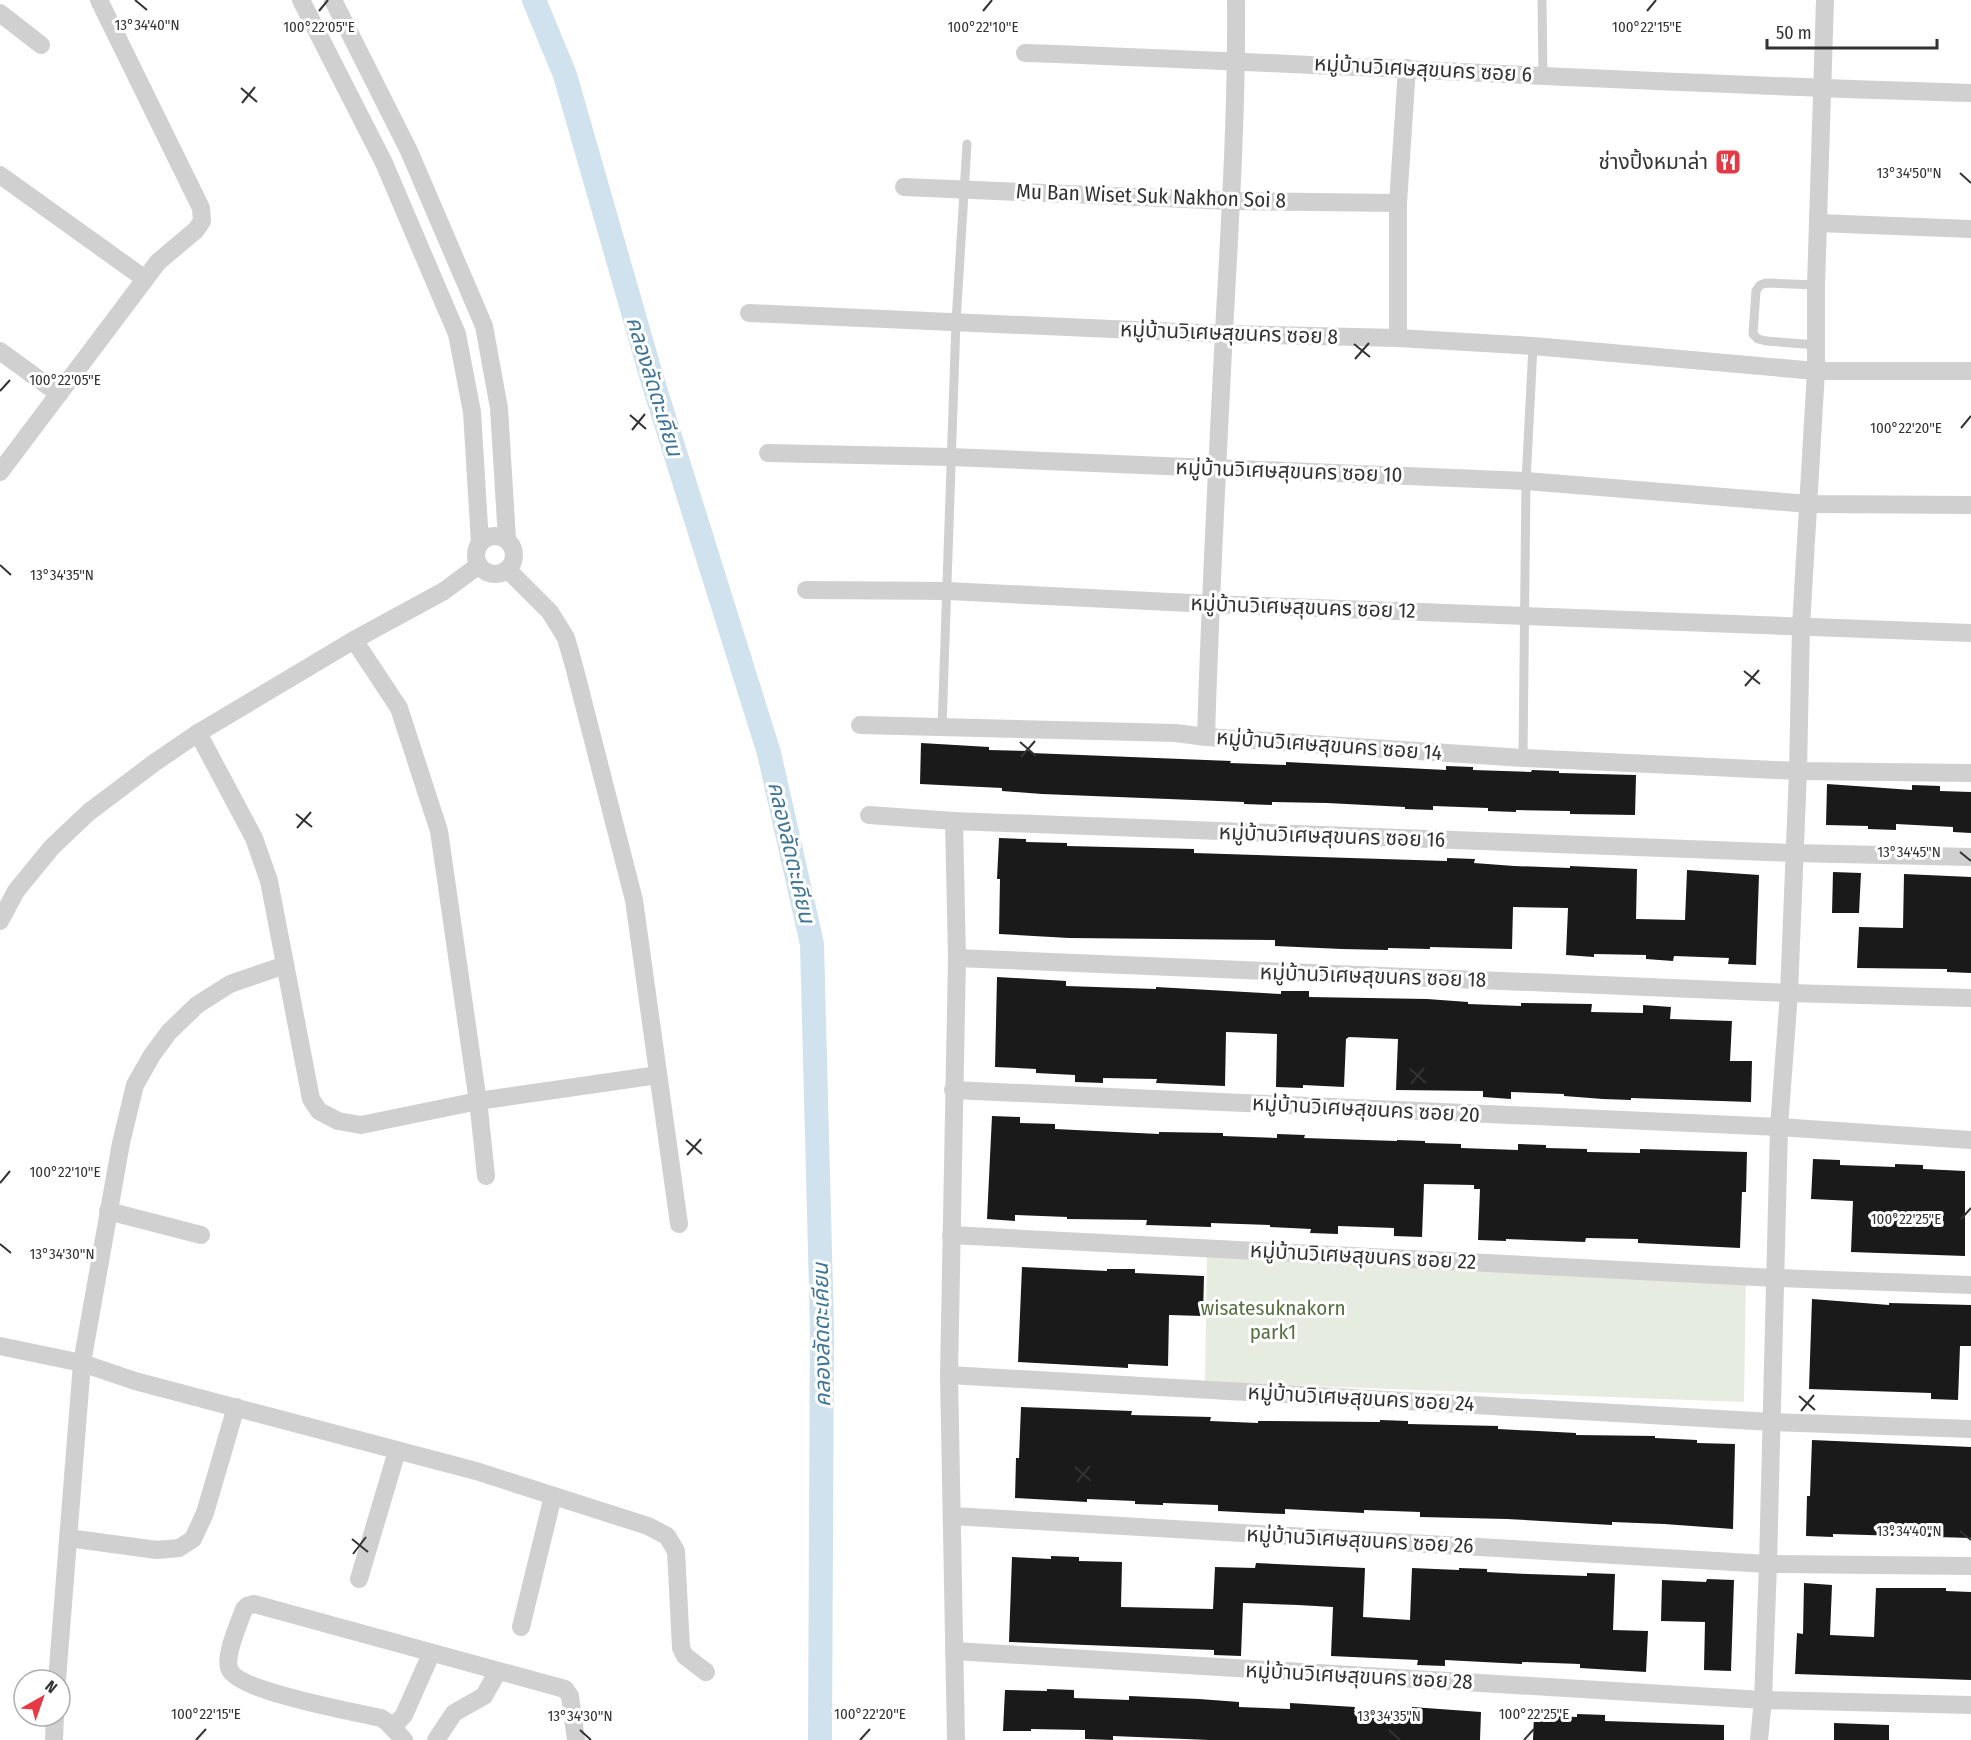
<svg xmlns="http://www.w3.org/2000/svg" width="1971" height="1740" viewBox="0 0 1971 1740" font-family="'Fira Sans Condensed','Noto Sans Thai',sans-serif">
	<style>
		.green { fill: #e6ecdf }
		.lines { fill: none; stroke-linecap: round; stroke-linejoin: round }
		.canal { stroke: #cfe2ee; stroke-width: 24 }
		.building { fill: #1a1a1a }
		.lane { stroke: #d0d0d0; stroke-width: 9 }
		.street { stroke: #d0d0d0; stroke-width: 18 }
		.ticks { fill: none; stroke: #333; stroke-width: 2 }
		.labels { text-anchor: middle; stroke-width: 6; stroke-linejoin: round; paint-order: stroke }
		.street-label { font-size: 21px; fill: #333; stroke: #fff }
		.poi-label { font-size: 21px; fill: #333; stroke: #fff; text-anchor: end }
		.park-label { font-size: 21px; fill: #56703f; stroke: #fff }
		.water-label { font-size: 22px; font-style: italic; fill: #3f7597; stroke: #fff }
		.ticks-label { font-size: 15px; text-anchor: middle; fill: #333; stroke: #fff; stroke-width: 6; stroke-linejoin: round; paint-order: stroke }
	</style>
	<rect width="100%" height="100%" fill="#fff"/>
	<path class="green" d="M 1207,1253 L 1746,1276 L 1744,1402 L 1205,1382 Z"/>
	<g class="lines">
		<path class="canal" d="M 534,0 L 565,75 L 653,382 L 769,753 L 812,944 L 822,1328 L 820,1740"/>
	</g>
	<g class="building">
		<path d="M 921,743 L 989,747 L 989,750 L 1031,751 L 1031,753 L 1231,761 L 1230,763 L 1286,765 L 1286,762 L 1446,770 L 1446,766 L 1473,767 L 1473,770 L 1531,772 L 1532,770 L 1559,771 L 1559,773 L 1636,775 L 1635,815 L 1570,814 L 1570,811 L 1516,810 L 1516,812 L 1488,811 L 1488,808 L 1433,806 L 1433,810 L 1405,809 L 1405,807 L 1327,803 L 1272,802 L 1272,805 L 1244,804 L 1244,802 L 1042,794 L 1002,791 L 1002,788 L 920,784 Z"/>
		<path d="M 1827,784 L 1912,790 L 1912,785 L 1940,786 L 1940,791 L 1971,792 L 1971,833 L 1953,832 L 1953,827 L 1896,824 L 1896,830 L 1868,829 L 1868,826 L 1826,825 Z"/>
		<path d="M 999,838 L 1026,839 L 1026,842 L 1067,843 L 1067,846 L 1194,849 L 1194,853 L 1447,861 L 1447,858 L 1475,859 L 1474,863 L 1514,866 L 1570,868 L 1570,866 L 1637,869 L 1636,919 L 1685,920 L 1687,870 L 1759,875 L 1756,965 L 1728,964 L 1729,958 L 1674,956 L 1673,961 L 1646,959 L 1646,955 L 1594,954 L 1594,957 L 1566,955 L 1568,908 L 1513,907 L 1512,949 L 1430,947 L 1430,949 L 1388,948 L 1388,950 L 1342,949 L 1275,946 L 1275,940 L 1069,938 L 999,934 L 1000,879 L 997,879 Z"/>
		<path d="M 1833,872 L 1861,873 L 1859,913 L 1832,913 Z"/>
		<path d="M 1904,874 L 1971,877 L 1971,973 L 1947,972 L 1947,969 L 1857,968 L 1859,927 L 1903,928 Z"/>
		<path d="M 997,977 L 1066,981 L 1066,986 L 1156,989 L 1156,987 L 1281,994 L 1281,991 L 1309,991 L 1309,997 L 1427,999 L 1468,1002 L 1468,1004 L 1521,1006 L 1521,1003 L 1592,1004 L 1591,1012 L 1643,1013 L 1643,1005 L 1671,1007 L 1670,1019 L 1732,1021 L 1730,1061 L 1752,1061 L 1751,1102 L 1631,1098 L 1631,1100 L 1603,1099 L 1564,1096 L 1564,1094 L 1511,1092 L 1511,1099 L 1483,1097 L 1483,1091 L 1396,1090 L 1398,1039 L 1349,1037 L 1346,1039 L 1344,1087 L 1303,1085 L 1303,1088 L 1276,1087 L 1277,1034 L 1226,1032 L 1225,1086 L 1156,1083 L 1157,1079 L 1103,1078 L 1103,1083 L 1075,1082 L 1075,1075 L 1036,1073 L 1036,1069 L 995,1067 Z"/>
		<path d="M 992,1116 L 1020,1117 L 1020,1123 L 1055,1124 L 1055,1129 L 1096,1131 L 1159,1134 L 1159,1132 L 1223,1133 L 1223,1136 L 1277,1138 L 1277,1134 L 1305,1135 L 1304,1138 L 1397,1141 L 1397,1140 L 1425,1141 L 1425,1143 L 1461,1144 L 1461,1148 L 1518,1150 L 1518,1144 L 1546,1145 L 1546,1148 L 1587,1149 L 1587,1152 L 1640,1153 L 1640,1149 L 1747,1152 L 1746,1192 L 1742,1192 L 1740,1248 L 1638,1243 L 1638,1239 L 1586,1238 L 1585,1242 L 1506,1239 L 1506,1241 L 1478,1240 L 1480,1189 L 1474,1189 L 1474,1185 L 1424,1184 L 1422,1237 L 1394,1236 L 1394,1228 L 1338,1226 L 1338,1234 L 1310,1233 L 1311,1229 L 1270,1227 L 1270,1225 L 1211,1223 L 1211,1227 L 1146,1225 L 1147,1220 L 1067,1219 L 1067,1217 L 1015,1215 L 1015,1221 L 987,1219 Z"/>
		<path d="M 1813,1159 L 1840,1160 L 1840,1165 L 1895,1167 L 1895,1164 L 1923,1165 L 1923,1169 L 1965,1171 L 1965,1256 L 1851,1252 L 1853,1201 L 1811,1199 Z"/>
		<path d="M 1022,1267 L 1107,1271 L 1107,1269 L 1135,1269 L 1135,1273 L 1204,1276 L 1203,1316 L 1169,1315 L 1168,1366 L 1128,1364 L 1128,1368 L 1018,1362 Z"/>
		<path d="M 1812,1299 L 1889,1305 L 1889,1303 L 1971,1305 L 1971,1346 L 1960,1346 L 1958,1400 L 1931,1399 L 1931,1393 L 1809,1389 Z"/>
		<path d="M 1021,1407 L 1132,1411 L 1131,1415 L 1211,1417 L 1210,1421 L 1258,1423 L 1258,1421 L 1380,1422 L 1380,1420 L 1408,1421 L 1408,1424 L 1498,1426 L 1498,1429 L 1576,1433 L 1576,1435 L 1655,1436 L 1655,1438 L 1697,1440 L 1697,1443 L 1735,1444 L 1733,1529 L 1664,1524 L 1612,1522 L 1612,1525 L 1507,1519 L 1420,1517 L 1420,1512 L 1364,1510 L 1364,1513 L 1285,1509 L 1285,1514 L 1258,1513 L 1218,1511 L 1218,1505 L 1163,1503 L 1163,1505 L 1135,1504 L 1135,1501 L 1087,1499 L 1087,1502 L 1015,1498 L 1016,1458 L 1019,1458 Z"/>
		<path d="M 1812,1440 L 1971,1447 L 1971,1538 L 1833,1534 L 1833,1537 L 1806,1536 L 1807,1496 L 1810,1496 Z"/>
		<path d="M 1051,1556 L 1079,1557 L 1079,1561 L 1122,1562 L 1121,1607 L 1213,1609 L 1215,1567 L 1255,1568 L 1256,1563 L 1365,1568 L 1363,1617 L 1410,1620 L 1412,1568 L 1459,1570 L 1459,1568 L 1487,1569 L 1487,1572 L 1528,1574 L 1587,1576 L 1587,1573 L 1615,1574 L 1613,1630 L 1648,1631 L 1646,1672 L 1580,1668 L 1580,1664 L 1522,1662 L 1522,1664 L 1445,1660 L 1445,1666 L 1417,1665 L 1418,1660 L 1331,1656 L 1333,1607 L 1298,1605 L 1243,1603 L 1241,1656 L 1214,1655 L 1214,1650 L 1009,1642 L 1012,1557 L 1051,1559 Z"/>
		<path d="M 1707,1579 L 1734,1580 L 1731,1671 L 1704,1670 L 1705,1622 L 1661,1621 L 1662,1580 L 1706,1582 Z"/>
		<path d="M 1804,1583 L 1832,1585 L 1830,1635 L 1874,1637 L 1876,1588 L 1946,1588 L 1946,1591 L 1971,1592 L 1971,1680 L 1795,1674 L 1797,1633 L 1803,1634 Z"/>
		<path d="M 1047,1689 L 1074,1690 L 1074,1698 L 1129,1700 L 1129,1696 L 1199,1699 L 1239,1702 L 1239,1707 L 1290,1709 L 1290,1703 L 1355,1707 L 1354,1711 L 1412,1713 L 1412,1707 L 1481,1712 L 1480,1740 L 1209,1740 L 1113,1736 L 1113,1740 L 1085,1739 L 1085,1730 L 1031,1729 L 1031,1731 L 1003,1731 L 1005,1690 L 1047,1691 Z"/>
		<path d="M 1577,1714 L 1605,1715 L 1605,1721 L 1724,1725 L 1724,1740 L 1533,1740 L 1534,1715 L 1577,1717 Z"/>
		<path d="M 1834,1723 L 1889,1725 L 1889,1740 L 1834,1740 Z"/>
	</g>
	<g class="lines">
		<g class="lane">
			<path d="M 1542,0 L 1543,74"/>
			<path d="M 1816,285 L 1766,283 L 1760,285 L 1756,291 L 1753,334 L 1758,339 L 1766,341 L 1817,345"/>
			<path d="M 942,728 L 956,322 L 967,144"/>
			<path d="M 1523,758 L 1526,481 L 1533,346"/>
		</g>
		<g class="street">
			<path d="M 301,0 L 384,163 L 457,334 L 472,412 L 480,543"/>
			<path d="M 333,0 L 409,151 L 484,326 L 499,408 L 507,539"/>
			<path d="M 0,13 L 41,45"/>
			<path d="M 1025,53 C 1340,64 1656,84 1971,93"/>
			<path d="M 0,175 L 145,279"/>
			<path d="M 904,187 L 1231,201 L 1398,203"/>
			<path d="M 1818,223 L 1971,229"/>
			<path d="M 749,313 L 1224,334 L 1398,338 L 1533,346 L 1816,371 L 1971,371"/>
			<path d="M 1398,338 L 1398,203 L 1407,68"/>
			<path d="M 0,351 L 59,394"/>
			<path d="M 768,453 L 951,457 L 1526,481 L 1809,504 L 1971,505"/>
			<path d="M 0,472 L 158,262 L 196,230 L 202,221 L 201,208 L 99,0"/>
			<circle cx="495" cy="555" r="19"/>
			<path d="M 508,570 L 550,612 L 566,638 L 574,666 L 634,900 L 679,1224"/>
			<path d="M 806,590 L 948,591 L 1210,604 L 1971,633"/>
			<path d="M 354,640 L 399,708 L 439,831 L 479,1109 L 486,1176"/>
			<path d="M 860,725 L 1176,733 L 1206,737 L 1523,758 L 1798,771 L 1971,773"/>
			<path d="M 198,733 L 254,838 L 269,881 L 311,1099 L 319,1111 L 338,1121 L 361,1125 L 478,1101 L 658,1075"/>
			<path d="M 1206,737 C 1210,602 1217,467 1224,332 C 1230,221 1237,111 1236,0"/>
			<path d="M 869,815 L 954,821 L 1794,853 L 1971,857"/>
			<path d="M 954,821 L 957,958 L 949,1375 L 956,1740"/>
			<path d="M 0,921 L 16,891 L 52,847 L 89,812 L 154,763 L 198,733 L 354,640 L 444,591 L 479,565"/>
			<path d="M 957,958 L 1789,993 L 1971,998"/>
			<path d="M 953,1090 L 1779,1127 L 1971,1140"/>
			<path d="M 108,1211 L 201,1235"/>
			<path d="M 951,1235 L 1775,1278 L 1971,1285"/>
			<path d="M 0,1346 L 82,1363 L 135,1381 L 476,1471 L 648,1526 L 667,1536 L 676,1551 L 681,1648 L 685,1656 L 706,1672"/>
			<path d="M 949,1375 L 1772,1422 L 1971,1429"/>
			<path d="M 952,1516 L 1768,1564 L 1971,1566"/>
			<path d="M 68,1538 L 157,1550 L 179,1548 L 193,1539 L 205,1513 L 236,1407"/>
			<path d="M 359,1579 L 397,1451"/>
			<path d="M 521,1627 L 553,1496"/>
			<path d="M 954,1651 L 1763,1700 L 1971,1705"/>
			<path d="M 57,1680 L 82,1363 L 121,1143 L 135,1085 L 152,1055 L 169,1032 L 197,1005 L 230,984 L 285,965"/>
			<path d="M 393,1727 L 404,1715 L 431,1654"/>
			<path d="M 54,1740 L 55,1716"/>
			<path d="M 404,1740 L 387,1722 L 381,1718 C 355,1712 236,1691 229,1668 C 225,1653 239,1624 244,1609 L 247,1606 L 254,1604 L 565,1689 L 570,1696 L 576,1740"/>
			<path d="M 436,1740 L 454,1713 L 484,1696 L 498,1671"/>
			<path d="M 1759,1740 L 1763,1700 L 1768,1564 L 1779,1127 L 1789,993 L 1798,771 L 1801,626 L 1816,371 L 1816,285 L 1825,0"/>
		</g>
	</g>
	<path class="ticks" d="M 135,0 L 147,10M 319,11 L 328,0M 983,11 L 992,0M 1647,11 L 1656,0M 241,88 L 257,102M 242,103 L 255,87M 1960,173 L 1971,183M 1354,344 L 1370,357M 1355,359 L 1369,343M 0,391 L 10,380M 630,415 L 646,429M 1961,428 L 1971,416M 632,430 L 645,414M 0,565 L 11,575M 1744,671 L 1760,684M 1745,686 L 1759,670M 1020,742 L 1036,756M 1021,757 L 1035,741M 296,814 L 312,827M 297,828 L 311,812M 1960,852 L 1971,861M 1410,1069 L 1426,1083M 1411,1084 L 1424,1068M 686,1140 L 702,1154M 687,1155 L 701,1139M 0,1183 L 10,1171M 1961,1219 L 1971,1208M 0,1244 L 11,1253M 1799,1396 L 1815,1410M 1801,1411 L 1814,1395M 1075,1467 L 1091,1481M 1077,1482 L 1090,1466M 1960,1531 L 1971,1540M 352,1539 L 368,1552M 353,1554 L 366,1537M 580,1730 L 591,1740M 1389,1730 L 1400,1740M 196,1740 L 206,1729M 860,1740 L 870,1729M 1524,1740 L 1534,1729"/>
	<defs>
		<g id="restaurant-square" transform="scale(1.35)"><rect x="-9" y="-9" width="18" height="18" rx="4" fill="#e63946" stroke="#fff"/><path d="M-5-6h1v4h1v-4h1v4h1v-4h1v5L-1.5 .5V6h-2V.5L-5-1ZM5-6V6H3V1.5H1.5Q1.5-4 5-6Z" fill="#fff"/></g>
	</defs>
	<g fill-rule="evenodd">
		<use href="#restaurant-square" x="1728" y="162"/>
	</g>
	<g class="labels">
		<g class="street-label">
			<text transform="translate(1423 69) rotate(3)" y="7">หมู่บ้านวิเศษสุขนคร ซอย 6</text>
			<text transform="translate(1151 196) rotate(2)" y="7">Mu Ban Wiset Suk Nakhon Soi 8</text>
			<text transform="translate(1229 333) rotate(2)" y="7">หมู่บ้านวิเศษสุขนคร ซอย 8</text>
			<text transform="translate(1289 471) rotate(2)" y="7">หมู่บ้านวิเศษสุขนคร ซอย 10</text>
			<text transform="translate(1303 607) rotate(2)" y="7">หมู่บ้านวิเศษสุขนคร ซอย 12</text>
			<text transform="translate(1329 745) rotate(4)" y="7">หมู่บ้านวิเศษสุขนคร ซอย 14</text>
			<text transform="translate(1332 836) rotate(2)" y="7">หมู่บ้านวิเศษสุขนคร ซอย 16</text>
			<text transform="translate(1373 976) rotate(2)" y="7">หมู่บ้านวิเศษสุขนคร ซอย 18</text>
			<text transform="translate(1366 1109) rotate(3)" y="7">หมู่บ้านวิเศษสุขนคร ซอย 20</text>
			<text transform="translate(1363 1256) rotate(3)" y="7">หมู่บ้านวิเศษสุขนคร ซอย 22</text>
			<text transform="translate(1361 1398) rotate(3)" y="7">หมู่บ้านวิเศษสุขนคร ซอย 24</text>
			<text transform="translate(1360 1540) rotate(3)" y="7">หมู่บ้านวิเศษสุขนคร ซอย 26</text>
			<text transform="translate(1359 1676) rotate(3)" y="7">หมู่บ้านวิเศษสุขนคร ซอย 28</text>
		</g>
		<g class="poi-label">
			<text x="1708" y="169">ช่างปิ้งหมาล่า</text>
		</g>
		<g class="park-label">
			<text x="1273" y="1315">wisatesuknakorn<tspan x="1273" dy="24">park1</tspan></text>
		</g>
		<g class="water-label">
			<text transform="translate(655 386) rotate(73)" y="8">คลองลัดตะเคียน</text>
			<text transform="translate(792 852) rotate(77)" y="8">คลองลัดตะเคียน</text>
			<text transform="translate(821 1335) rotate(-91)" y="8">คลองลัดตะเคียน</text>
		</g>
	</g>
	<g class="ticks-label">
		<text x="147" y="30">13°34'40"N</text>
		<text x="319" y="32">100°22'05"E</text>
		<text x="983" y="32">100°22'10"E</text>
		<text x="1647" y="32">100°22'15"E</text>
		<text x="1909" y="178">13°34'50"N</text>
		<text x="65" y="385">100°22'05"E</text>
		<text x="1906" y="433">100°22'20"E</text>
		<text x="62" y="580">13°34'35"N</text>
		<text x="1909" y="857">13°34'45"N</text>
		<text x="65" y="1177">100°22'10"E</text>
		<text x="1906" y="1224">100°22'25"E</text>
		<text x="62" y="1259">13°34'30"N</text>
		<text x="1909" y="1536">13°34'40"N</text>
		<text x="206" y="1719">100°22'15"E</text>
		<text x="870" y="1719">100°22'20"E</text>
		<text x="1534" y="1719">100°22'25"E</text>
		<text x="580" y="1721">13°34'30"N</text>
		<text x="1389" y="1721">13°34'35"N</text>
	</g>
	<g transform="translate(42 1698) rotate(40)"><circle r="28" fill="#ffffff" stroke="#adadad" stroke-width="1.5"/>
	<path d="M0-4.5L10 22L0 15L-10 22Z" fill="#e63946"/>
	<text y="-9" font-size="16" font-weight="bold" text-anchor="middle" fill="#333333">N</text>
	</g>
	<path d="M1767 39v9h170v-9" fill="none" stroke="#333333" stroke-width="3"/>
	<text x="1776" y="39" font-size="18" fill="#333333" stroke="#ffffff" stroke-width="4.5" paint-order="stroke">50 m</text>
</svg>
